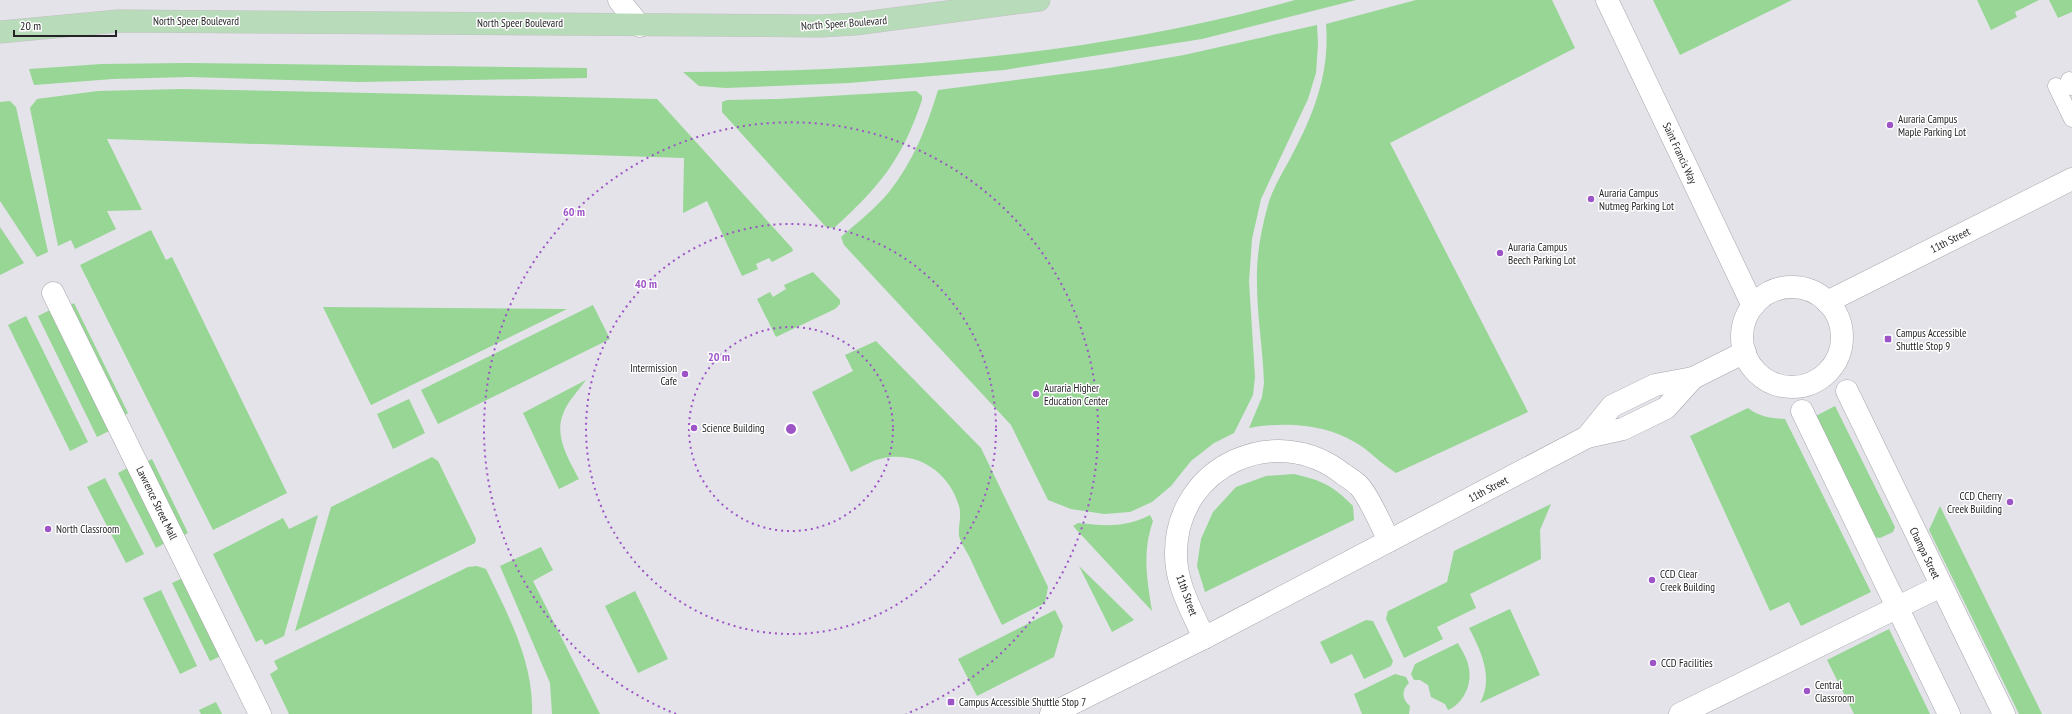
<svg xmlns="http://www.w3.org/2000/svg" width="2072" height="714" viewBox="0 0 2072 714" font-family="'PT Sans Narrow',sans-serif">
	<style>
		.grass { fill: #97d694 }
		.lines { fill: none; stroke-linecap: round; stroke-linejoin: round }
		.service-casing { stroke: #a6a7ac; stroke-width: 17 }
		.pedestrian-casing { stroke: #a6a7ac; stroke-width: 23 }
		.minor-casing { stroke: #a6a7ac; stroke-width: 23 }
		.tertiary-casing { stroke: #a6a7ac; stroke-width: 23 }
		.primary-casing { stroke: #c2c2c2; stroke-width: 23 }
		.service { stroke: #fff; stroke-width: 16 }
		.pedestrian { stroke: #fff; stroke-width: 22 }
		.minor { stroke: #fff; stroke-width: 22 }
		.tertiary { stroke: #fff; stroke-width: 22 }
		.primary { stroke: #b8dbb9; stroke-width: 22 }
		.ring { fill: none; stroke: #9d54c7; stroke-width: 2; stroke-dasharray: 2 4 }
		.poi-dot { fill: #9d54c7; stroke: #fff; stroke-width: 1.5 }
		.labels { text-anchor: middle; stroke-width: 3; stroke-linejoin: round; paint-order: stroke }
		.street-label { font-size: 11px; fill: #242426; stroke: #fff }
		.poi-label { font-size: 11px; fill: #242426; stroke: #fff; text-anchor: start }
		.centre { fill: #9d54c7; stroke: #fff; stroke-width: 2 }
		.ring-label { font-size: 12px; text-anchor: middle; font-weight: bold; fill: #9d54c7; stroke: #fff; stroke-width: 3; stroke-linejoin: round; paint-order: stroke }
	</style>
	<rect width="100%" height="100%" fill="#e3e3e9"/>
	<g class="grass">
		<path d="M 1295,0 L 1356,0 L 1202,39 L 1004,70 L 849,83 L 726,88 L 699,86 L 683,72 C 889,72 1096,55 1295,0 Z"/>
		<path d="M 1416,0 L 1552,0 L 1575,48 L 1390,143 L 1528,412 L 1396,473 C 1384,465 1375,457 1364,448 C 1331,424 1287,421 1249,428 L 1262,397 L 1264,383 C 1263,349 1257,316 1257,283 C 1256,257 1261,230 1268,205 C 1273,187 1285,169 1293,153 C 1315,112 1330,70 1326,24 Z"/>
		<path d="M 1653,0 L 1792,0 L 1680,55 Z"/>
		<path d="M 1977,0 L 2039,0 L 2015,12 L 2017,17 L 1991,30 Z"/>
		<path d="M 2049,0 L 2072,0 L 2072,12 L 2058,18 Z"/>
		<path d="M 1317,25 L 1318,44 L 1316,73 L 1308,99 L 1261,199 L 1252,239 L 1249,281 L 1255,377 L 1253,395 L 1234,433 L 1214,443 L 1191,461 L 1171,486 L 1152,502 L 1130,512 L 1104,514 L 1071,509 L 1048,500 L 1011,425 L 844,245 L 841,237 C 858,222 875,209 889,192 C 913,162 927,127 938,90 L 1109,68 L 1184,55 Z"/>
		<path d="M 187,63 L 587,68 L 587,78 L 359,82 L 190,77 L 113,79 L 34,85 L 29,69 L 102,64 Z"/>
		<path d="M 182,89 L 657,99 L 792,248 L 793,251 L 772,262 L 769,258 L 756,264 L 758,269 L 742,276 L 707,201 L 683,213 L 684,158 L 107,139 L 142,210 L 107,211 L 116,229 L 75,249 L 71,240 L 58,246 L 30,108 L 37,99 L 98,91 Z"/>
		<path d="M 916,91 L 922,96 L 922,100 C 902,160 879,187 834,228 L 826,227 L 722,112 L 722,102 L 727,100 L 778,99 Z"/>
		<path d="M 10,101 L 16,107 L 48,252 L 37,257 L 0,201 L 0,102 Z"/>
		<path d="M 0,227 L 24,263 L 0,275 Z"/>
		<path d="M 151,230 L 166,260 L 172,257 L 287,493 L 213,530 L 80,265 Z"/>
		<path d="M 813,272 L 840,300 L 840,304 L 835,309 L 776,337 L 757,299 L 770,292 L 773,297 L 786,289 L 784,285 Z"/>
		<path d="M 74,303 L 128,413 L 120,418 L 69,306 Z"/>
		<path d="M 593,305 L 610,339 L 438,424 L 421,390 Z"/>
		<path d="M 323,307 L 567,309 L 371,405 Z"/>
		<path d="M 52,309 L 111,430 L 97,437 L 38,316 Z"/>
		<path d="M 26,316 L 88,442 L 70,451 L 8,325 Z"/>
		<path d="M 876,341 L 981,448 L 1048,587 L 1045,603 L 1002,625 C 991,603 980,580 970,558 C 967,552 961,543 959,536 C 958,526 962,516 959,506 C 950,475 923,454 890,457 C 876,458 863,466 851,472 L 812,392 L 853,371 L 845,355 Z"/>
		<path d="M 586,380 C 579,390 567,402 563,414 C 554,436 569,460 579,479 L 559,489 L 523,413 Z"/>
		<path d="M 409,399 L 425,433 L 393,449 L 377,414 Z"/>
		<path d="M 1835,406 L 1895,527 L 1893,532 L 1880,538 L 1875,537 L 1816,416 Z"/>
		<path d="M 1748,408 C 1760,417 1770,418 1785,419 L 1871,592 L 1801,626 L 1789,602 L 1770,611 L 1690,436 Z"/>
		<path d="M 432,457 L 438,461 L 476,539 L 475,543 L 295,631 L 331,507 Z"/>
		<path d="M 152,459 L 188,533 L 180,537 L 143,464 Z"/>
		<path d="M 129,467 L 167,542 L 156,548 L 118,473 Z"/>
		<path d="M 1294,474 C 1323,481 1332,485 1353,506 L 1354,520 L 1205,592 L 1197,566 L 1201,539 L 1213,512 L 1236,487 L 1266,476 Z"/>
		<path d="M 105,478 L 144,554 L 126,563 L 87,487 Z"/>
		<path d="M 1551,504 L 1540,530 L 1541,559 L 1470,594 L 1476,608 L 1437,627 L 1443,639 L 1404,658 L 1386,619 L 1388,611 L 1447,582 L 1454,551 Z"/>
		<path d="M 1940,506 L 2042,714 L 2019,714 L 1929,530 Z"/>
		<path d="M 318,515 L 284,636 L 265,645 L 262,639 L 256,642 L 213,554 L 283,518 L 289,529 Z"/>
		<path d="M 1150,515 L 1153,521 C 1142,553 1147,578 1152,611 L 1073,526 L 1078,523 C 1106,526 1124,528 1150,515 Z"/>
		<path d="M 541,547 L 553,570 L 533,581 L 600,714 L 552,714 L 550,683 L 500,566 Z"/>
		<path d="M 477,566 L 486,569 C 508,615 534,662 532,714 L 289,714 L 270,674 L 278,669 L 274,661 L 468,567 Z"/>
		<path d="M 1079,566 L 1134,620 L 1112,632 Z"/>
		<path d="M 185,577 L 223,655 L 210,661 L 172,583 Z"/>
		<path d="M 161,590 L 197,666 L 180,674 L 143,598 Z"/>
		<path d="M 635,591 L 668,659 L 638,673 L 605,606 Z"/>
		<path d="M 1510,609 L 1540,675 L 1480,703 C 1494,678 1481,651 1469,628 Z"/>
		<path d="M 1055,610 L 1063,626 L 1054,657 L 977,696 L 958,659 Z"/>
		<path d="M 1366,620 L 1373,621 L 1393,661 L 1391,666 L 1364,679 L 1352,654 L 1331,664 L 1320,642 Z"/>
		<path d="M 1889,629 L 1930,714 L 1854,714 L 1827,660 Z"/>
		<path d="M 1458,643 C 1462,651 1468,659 1469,669 C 1472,685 1463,704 1448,710 L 1445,704 L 1431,697 L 1428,685 L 1420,680 L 1414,680 L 1411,674 L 1415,664 Z"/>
		<path d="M 1395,674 L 1406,677 L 1409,683 C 1401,690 1402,700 1410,706 L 1409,714 L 1362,714 L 1354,694 Z"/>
		<path d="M 216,702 L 222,714 L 201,714 L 199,710 Z"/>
	</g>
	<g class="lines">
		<g class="service-casing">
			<g id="service">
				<path d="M 2069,80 L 2072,87"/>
				<path d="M 2056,86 L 2072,119"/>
			</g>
		</g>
		<g class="pedestrian-casing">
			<g id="pedestrian">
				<path d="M 53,293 L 260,714"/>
				<path d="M 1847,391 L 2004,714"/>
				<path d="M 1802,411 L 1949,714"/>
				<path d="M 1680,714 L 1941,586"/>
			</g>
		</g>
		<g class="minor-casing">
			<g id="minor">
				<path d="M 1607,0 L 1753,306"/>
				<circle cx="1792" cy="337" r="50"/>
				<path d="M 1827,302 L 2072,179"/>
				<path d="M 1587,437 L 1612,406 L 1655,385 L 1693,378 L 1745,352"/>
				<path d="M 1204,638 C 1192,611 1175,583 1176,552 C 1177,465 1277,421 1343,474 C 1349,478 1356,482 1360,487 C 1370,499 1382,526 1389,541"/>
				<path d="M 1051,714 L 1204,638 L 1587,437 L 1623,429 L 1666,408 L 1693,378"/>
			</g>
		</g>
		<g class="tertiary-casing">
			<path id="tertiary" d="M 619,0 L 640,26"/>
		</g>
		<g class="primary-casing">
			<path id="primary" d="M 0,32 L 118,21 L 821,26 L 855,24 L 1039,0"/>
		</g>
		<use href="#service" class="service"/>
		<use href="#pedestrian" class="pedestrian"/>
		<use href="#minor" class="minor"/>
		<use href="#tertiary" class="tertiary"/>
		<use href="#primary" class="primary"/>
	</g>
	<g class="ring">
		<circle cx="791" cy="429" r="102"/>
		<circle cx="791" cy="429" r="205"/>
		<path d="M676 714A307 307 0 1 1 906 714"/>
	</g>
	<g class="poi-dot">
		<circle cx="1890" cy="125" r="4"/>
		<circle cx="1591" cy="199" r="4"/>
		<circle cx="1500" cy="253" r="4"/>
		<rect x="1884" y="335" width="8" height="8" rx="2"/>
		<circle cx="685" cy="374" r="4"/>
		<circle cx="1036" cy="394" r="4"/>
		<circle cx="694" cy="428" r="4"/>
		<circle cx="2010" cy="502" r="4"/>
		<circle cx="48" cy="529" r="4"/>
		<circle cx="1652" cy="580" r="4"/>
		<circle cx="1653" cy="663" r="4"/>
		<circle cx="1807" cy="691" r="4"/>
		<rect x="947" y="698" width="8" height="8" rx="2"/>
	</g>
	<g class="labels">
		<g class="street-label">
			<text x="196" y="25">North Speer Boulevard</text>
			<text x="520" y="27">North Speer Boulevard</text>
			<text transform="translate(844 23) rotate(-4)" y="4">North Speer Boulevard</text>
			<text transform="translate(1680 153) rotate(65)" y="4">Saint Francis Way</text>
			<text transform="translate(1950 240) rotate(-27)" y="4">11th Street</text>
			<text transform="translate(1488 489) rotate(-28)" y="4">11th Street</text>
			<text transform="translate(157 503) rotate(64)" y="4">Lawrence Street Mall</text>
			<text transform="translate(1925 553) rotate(64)" y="4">Champa Street</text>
			<text transform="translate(1187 595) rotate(70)" y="4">11th Street</text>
		</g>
		<g class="poi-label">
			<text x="1898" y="123">Auraria Campus<tspan x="1898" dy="13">Maple Parking Lot</tspan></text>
			<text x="1599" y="197">Auraria Campus<tspan x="1599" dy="13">Nutmeg Parking Lot</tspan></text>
			<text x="1508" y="251">Auraria Campus<tspan x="1508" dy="13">Beech Parking Lot</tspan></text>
			<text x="1896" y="337">Campus Accessible<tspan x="1896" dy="13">Shuttle Stop 9</tspan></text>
			<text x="677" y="372" text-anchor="end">Intermission<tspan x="677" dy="13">Cafe</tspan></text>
			<text x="1044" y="392">Auraria Higher<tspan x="1044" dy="13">Education Center</tspan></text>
			<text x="702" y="432">Science Building</text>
			<text x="2002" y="500" text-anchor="end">CCD Cherry<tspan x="2002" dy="13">Creek Building</tspan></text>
			<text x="56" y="533">North Classroom</text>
			<text x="1660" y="578">CCD Clear<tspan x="1660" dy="13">Creek Building</tspan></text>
			<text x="1661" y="667">CCD Facilities</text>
			<text x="1815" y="689">Central<tspan x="1815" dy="13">Classroom</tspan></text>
			<text x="959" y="706">Campus Accessible Shuttle Stop 7</text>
		</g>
	</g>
	<circle cx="791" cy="429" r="6" class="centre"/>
	<g class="ring-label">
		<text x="574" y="216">60 m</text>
		<text x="646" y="288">40 m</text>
		<text x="719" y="361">20 m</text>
	</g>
	<path d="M14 30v6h102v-6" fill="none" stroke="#242426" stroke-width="2"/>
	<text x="20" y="30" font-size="12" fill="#242426" stroke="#ffffff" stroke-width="3" paint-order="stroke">20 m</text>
</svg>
